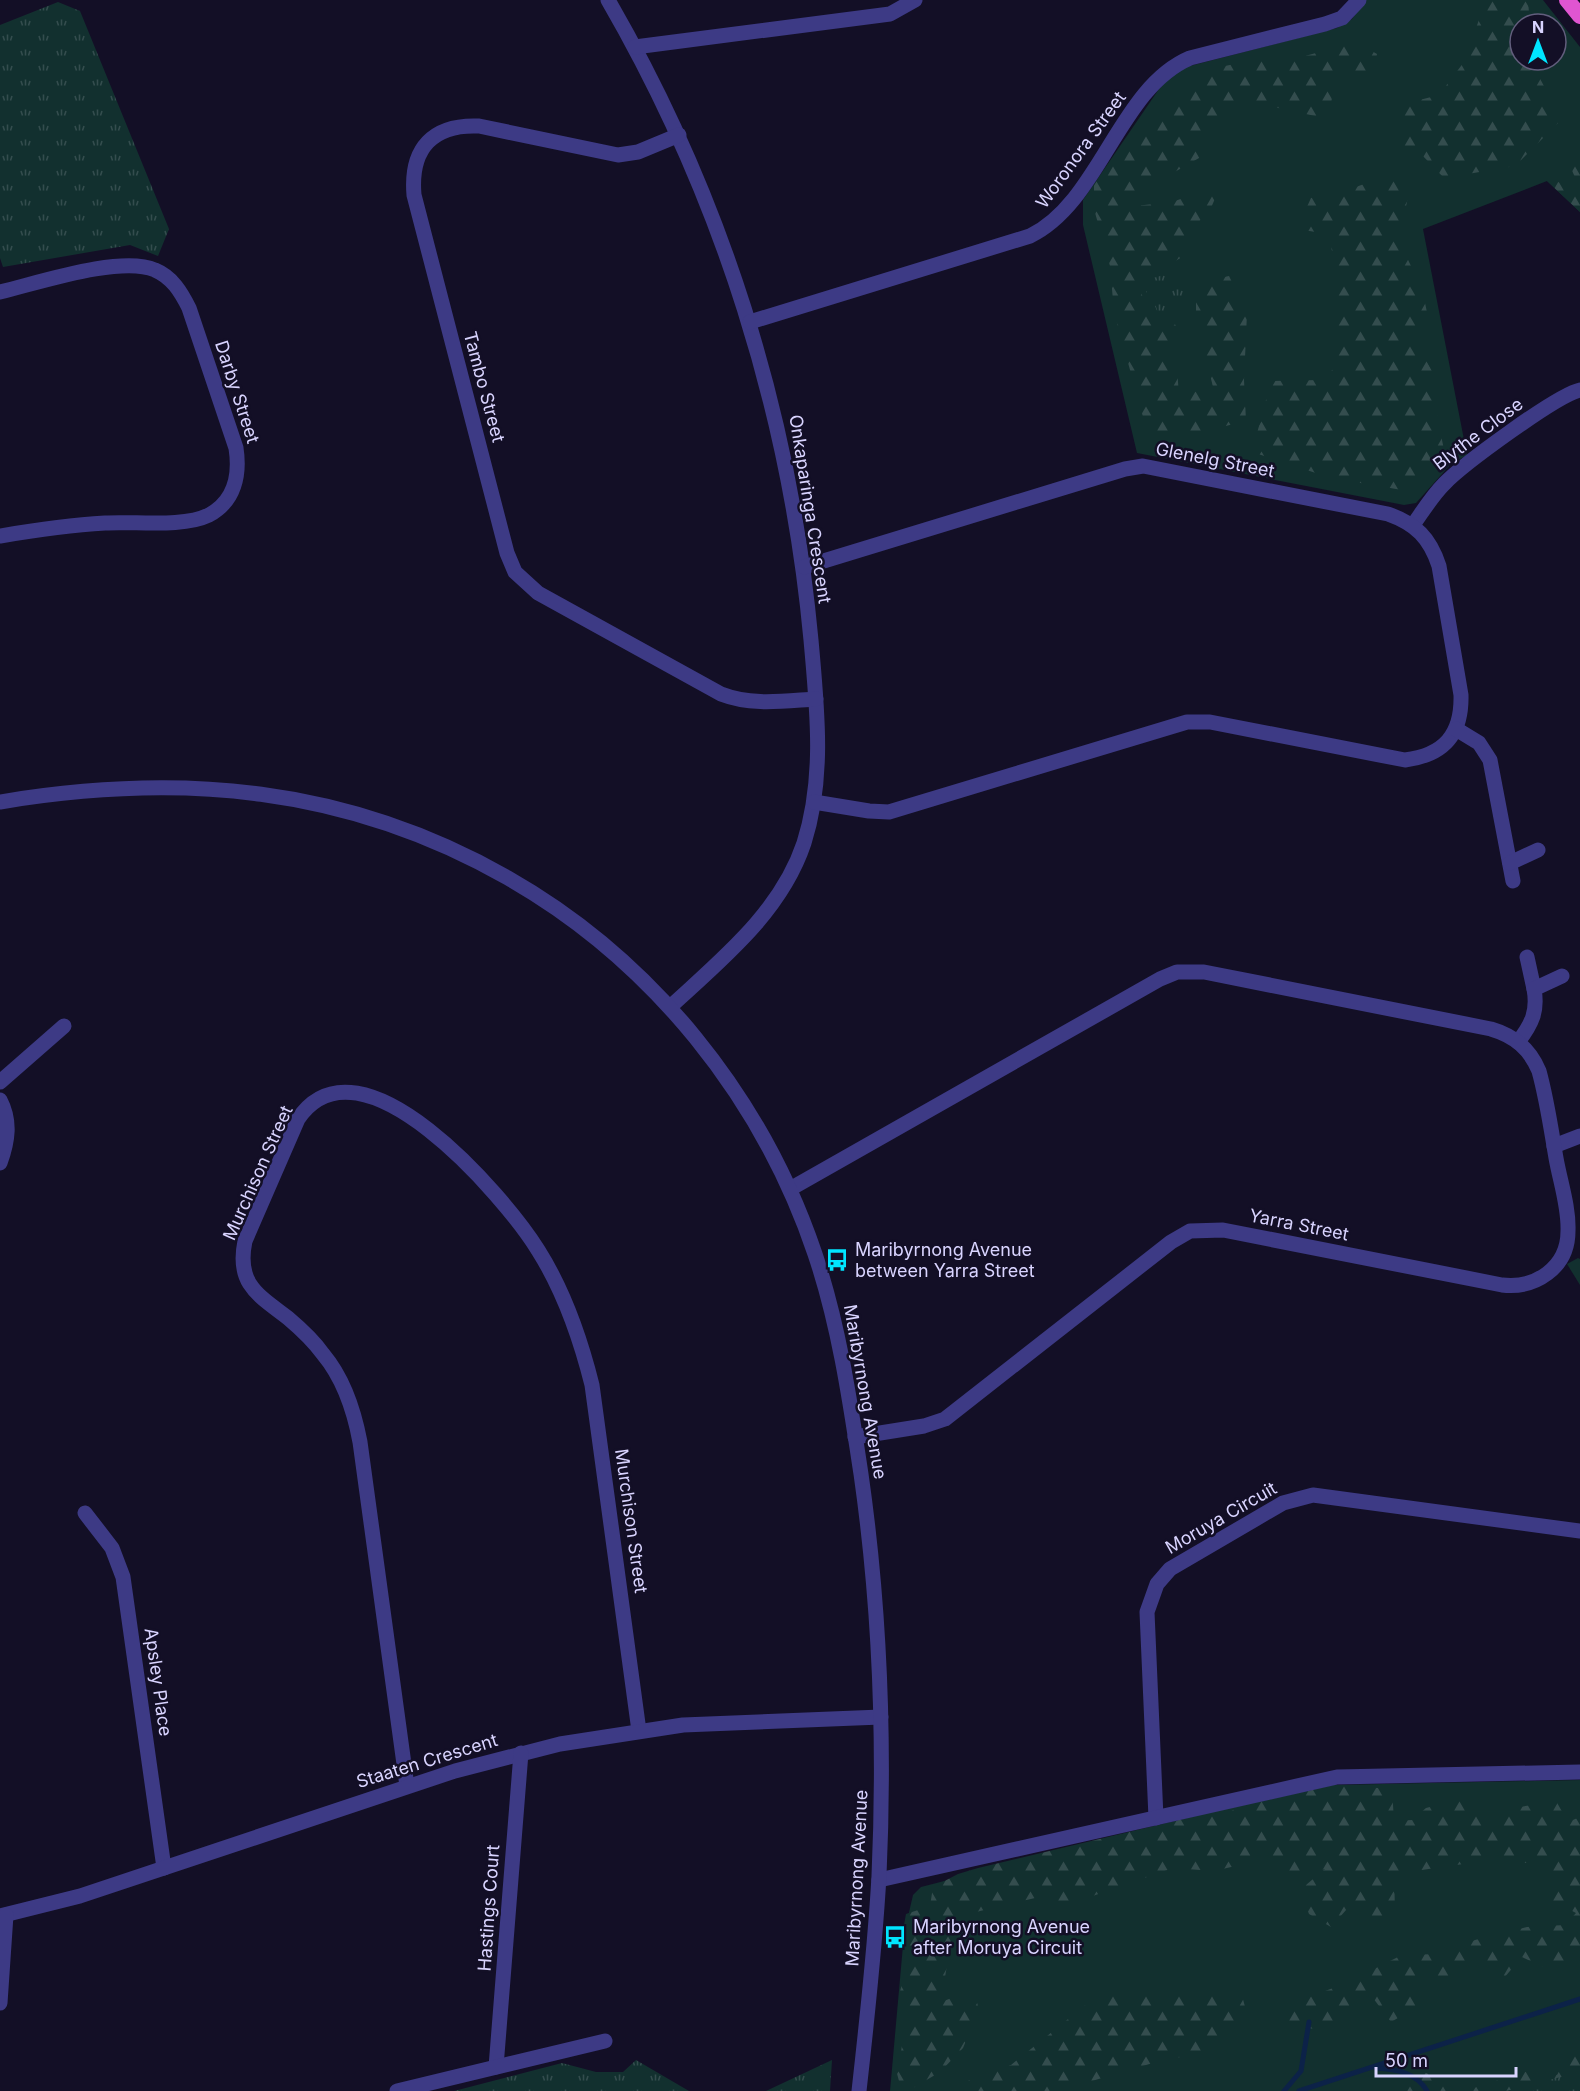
<svg xmlns="http://www.w3.org/2000/svg" width="1580" height="2091" viewBox="0 0 1580 2091" font-family="Inter,sans-serif">
	<style>
		.green { fill: #12302f; fill-rule: evenodd }
		.forest { fill: url(#forest-firs) }
		.park { fill: url(#park-tufts) }
		.lines { fill: none; stroke-linecap: round; stroke-linejoin: round }
		.stream { stroke: #0c2248; stroke-width: 5 }
		.minor { stroke: #3d3a85; stroke-width: 15 }
		.tertiary { stroke: #3d3a85; stroke-width: 15 }
		.trunk { stroke: #e055d1; stroke-width: 16 }
		.labels { text-anchor: middle; stroke-width: 5; stroke-linejoin: round; paint-order: stroke }
		.street-label { font-size: 18px; fill: #d9d4ff; stroke: #130f26 }
		.poi-label { font-size: 18px; fill: #d9d4ff; stroke: #130f26; text-anchor: start }
	</style>
	<defs>
		<pattern id="forest-firs" width="22" height="20" patternUnits="userSpaceOnUse" patternTransform="scale(1.5)"><rect width="22" height="20" fill="#12302f"/><path d="M5 1l3.5 6h-7zM16 11l3.5 6h-7z" fill="#344d4e"/></pattern>
		<pattern id="park-tufts" width="24" height="20" patternUnits="userSpaceOnUse" patternTransform="scale(1.5)"><rect width="24" height="20" fill="#12302f"/><path d="M3 7l-1-3M5 7V3M7 7l1-3M15 17l-1-3M17 17v-4M19 17l1-3" fill="none" stroke="#344d4e"/></pattern>
	</defs>
	<rect width="100%" height="100%" fill="#130f26"/>
	<g class="green">
		<path d="M 1365,0 L 1543,0 L 1580,47 L 1580,212 L 1547,181 L 1423,229 L 1467,455 L 1450,465 L 1416,503 L 1404,505 L 1137,453 L 1083,225 L 1083,200 L 1159,89 L 1178,69 L 1337,28 L 1352,19 ZM 1520,24 L 1556,24 L 1556,60 L 1520,60 Z"/>
		<path d="M 1578,1258 L 1580,1259 L 1580,1285 L 1567,1264 Z"/>
		<path d="M 1580,1780 L 1580,2091 L 890,2091 L 904,1934 L 913,1895 L 921,1887 L 1208,1813 L 1334,1785 Z"/>
	</g>
	<g class="forest">
		<path d="M 1486,0 L 1528,0 L 1529,13 L 1527,24 L 1520,24 L 1520,60 L 1530,60 L 1545,88 L 1558,123 L 1515,166 L 1444,178 L 1422,155 L 1405,150 L 1396,106 L 1439,95 L 1464,62 Z"/>
		<path d="M 1356,42 L 1377,54 L 1371,82 L 1355,85 L 1345,68 L 1336,68 L 1329,119 L 1246,101 L 1197,135 L 1199,158 L 1159,181 L 1135,206 L 1172,202 L 1221,185 L 1210,210 L 1186,235 L 1190,252 L 1161,270 L 1145,275 L 1141,293 L 1153,318 L 1176,325 L 1165,350 L 1177,368 L 1179,396 L 1213,387 L 1196,317 L 1196,283 L 1229,276 L 1247,313 L 1244,380 L 1246,421 L 1189,435 L 1148,435 L 1114,312 L 1110,266 L 1094,209 L 1094,184 L 1176,94 L 1220,67 L 1264,58 L 1294,59 Z"/>
		<path d="M 1580,146 L 1580,212 L 1547,181 L 1578,184 L 1566,157 Z"/>
		<path d="M 1388,175 L 1411,182 L 1399,241 L 1422,289 L 1428,317 L 1418,343 L 1435,377 L 1438,421 L 1447,464 L 1408,491 L 1331,478 L 1252,452 L 1271,381 L 1320,380 L 1336,367 C 1339,321 1340,278 1328,234 L 1297,229 L 1311,198 L 1356,187 Z"/>
		<path d="M 1334,1785 L 1392,1789 L 1394,1821 L 1412,1820 L 1426,1808 L 1453,1801 L 1477,1800 L 1477,1818 L 1520,1807 L 1556,1801 L 1568,1822 L 1580,1817 L 1580,1961 L 1558,1974 L 1522,1957 L 1503,1979 L 1472,1961 L 1453,1978 L 1417,1978 L 1422,2004 L 1391,2022 L 1370,1994 L 1351,2001 L 1341,2029 L 1325,2032 L 1286,2022 L 1286,2017 L 1299,2001 L 1346,1983 L 1402,1955 L 1440,1954 L 1475,1940 L 1527,1927 L 1565,1925 L 1576,1913 L 1553,1901 L 1550,1865 L 1491,1860 L 1394,1874 L 1395,1911 L 1377,1927 L 1354,1901 L 1331,1927 L 1309,1914 L 1300,1890 L 1325,1869 L 1298,1877 L 1261,1860 L 1214,1871 L 1173,1868 L 1064,1906 L 1035,1898 L 976,1912 L 958,1913 L 953,1928 L 941,2002 L 973,1990 L 979,2009 L 963,2048 L 940,2072 L 913,2088 L 899,2081 L 895,2066 L 901,2052 L 905,2023 L 926,2007 L 901,2012 L 899,1995 L 909,1959 L 901,1942 L 906,1914 L 930,1906 L 933,1887 L 958,1874 L 978,1868 L 1208,1813 L 1229,1813 L 1237,1807 Z"/>
		<path d="M 1141,1991 L 1241,1992 L 1247,2014 L 1211,2052 L 1163,2060 L 1058,2091 L 953,2091 L 977,2075 L 1011,2065 L 1098,1995 Z"/>
		<path d="M 1580,2054 L 1580,2088 L 1573,2091 L 1402,2091 L 1404,2085 L 1419,2070 L 1467,2090 L 1531,2070 L 1540,2073 L 1540,2081 L 1547,2073 L 1557,2075 L 1567,2057 Z"/>
	</g>
	<g class="park">
		<path d="M 58,2 L 80,11 L 169,229 L 158,256 L 130,245 L 3,267 L 0,258 L 0,25 Z"/>
		<path d="M 1182,270 L 1186,273 L 1189,312 L 1160,318 L 1155,306 L 1149,303 L 1146,291 L 1151,287 L 1153,278 Z"/>
		<path d="M 636,2060 L 689,2091 L 454,2091 L 562,2063 L 596,2072 L 623,2072 Z"/>
		<path d="M 832,2060 L 830,2091 L 765,2091 L 766,2091 Z"/>
		<path d="M 1580,2072 L 1580,2091 L 1506,2091 Z"/>
	</g>
	<g class="lines">
		<g class="stream">
			<path d="M 1376,2068 C 1396,2069 1417,2073 1427,2091"/>
			<path d="M 1284,2091 L 1301,2071 L 1309,2022"/>
			<path d="M 1299,2091 L 1580,1999"/>
		</g>
		<g class="minor">
			<path d="M 608,0 C 722,197 790,414 811,640 C 817,708 825,777 804,843 C 781,912 722,959 670,1007"/>
			<path d="M 635,47 L 890,14 L 915,0"/>
			<path d="M 679,135 L 638,152 L 618,155 L 479,126 C 433,124 410,148 414,195 L 507,553 L 515,572 L 538,593 L 721,694 C 752,706 783,701 816,699"/>
			<path d="M 0,292 C 38,283 121,255 155,270 C 172,277 181,292 189,308 L 236,448 C 240,474 235,501 209,515 C 182,528 135,521 105,523 C 70,525 35,530 0,536"/>
			<path d="M 750,322 L 1030,236 C 1100,202 1119,88 1190,58 L 1325,24 L 1342,18 L 1359,0"/>
			<path d="M 1413,525 C 1423,511 1432,496 1444,484 C 1462,465 1557,395 1580,390"/>
			<path d="M 804,567 L 1125,469 L 1143,466 L 1388,514 C 1416,524 1430,538 1439,566 L 1461,695 C 1462,735 1444,755 1405,760 L 1210,722 L 1187,722 L 889,812 L 869,811 L 814,802"/>
			<path d="M 1456,729 L 1479,743 L 1490,760 L 1513,881"/>
			<path d="M 1510,863 L 1538,850"/>
			<path d="M 1527,957 L 1534,989"/>
			<path d="M 1518,1042 C 1532,1024 1538,1011 1534,989 L 1562,976"/>
			<path d="M 0,1082 L 64,1026"/>
			<path d="M 0,1100 C 11,1121 8,1141 0,1163"/>
			<path d="M 1554,1146 L 1580,1136"/>
			<path d="M 790,1189 L 1160,979 L 1177,972 L 1204,972 L 1491,1029 C 1515,1036 1530,1049 1539,1071 C 1547,1100 1551,1129 1556,1158 C 1560,1181 1569,1207 1568,1231 C 1568,1268 1535,1289 1502,1285 L 1223,1230 L 1190,1231 L 1171,1242 L 945,1419 L 924,1426 L 855,1437"/>
			<path d="M 85,1513 L 112,1548 L 123,1577 L 164,1868"/>
			<path d="M 407,1786 L 360,1442 C 354,1410 344,1379 323,1354 C 313,1340 301,1329 288,1318 C 258,1295 236,1284 245,1241 L 298,1119 C 360,1027 505,1197 538,1250 C 564,1291 580,1337 592,1385 L 639,1731"/>
			<path d="M 1156,1818 L 1147,1612 L 1157,1584 L 1170,1569 L 1283,1503 L 1313,1495 L 1580,1531"/>
			<path d="M 879,1880 L 1337,1777 L 1580,1772"/>
			<path d="M 0,1916 L 80,1896 L 455,1771 L 560,1744 L 683,1725 L 881,1717"/>
			<path d="M 0,2003 L 6,1915"/>
			<path d="M 496,2067 L 521,1753"/>
			<path d="M 397,2091 L 605,2041"/>
		</g>
		<path class="tertiary" d="M 0,802 C 180,772 347,786 508,878 C 652,960 762,1097 815,1254 C 839,1325 850,1401 861,1474 C 880,1607 885,1742 879,1876 C 875,1948 867,2020 859,2091"/>
		<path class="trunk" d="M 1567,0 L 1580,16"/>
	</g>
	<defs>
		<g id="bus-bare" transform="scale(1.8)"><path d="M-5-6H5V4H4V6H2V4H-2V6H-4V4H-5ZM-3.5-4V0h7V-4ZM-3.5 1.2v1.5H-2V1.2ZM2 1.2v1.5H3.5V1.2Z" fill="#00e5ff" stroke="#130f26" stroke-width="2.5" paint-order="stroke"/></g>
	</defs>
	<g fill-rule="evenodd">
		<use href="#bus-bare" x="837" y="1260"/>
		<use href="#bus-bare" x="895" y="1937"/>
	</g>
	<g class="labels">
		<g class="street-label">
			<text transform="translate(1081 150) rotate(-54)" y="6">Woronora Street</text>
			<text transform="translate(484 387) rotate(75)" y="6">Tambo Street</text>
			<text transform="translate(237 392) rotate(72)" y="6">Darby Street</text>
			<text transform="translate(1478 434) rotate(-37)" y="6">Blythe Close</text>
			<text transform="translate(1215 460) rotate(11)" y="6">Glenelg Street</text>
			<text transform="translate(810 509) rotate(81)" y="6">Onkaparinga Crescent</text>
			<text transform="translate(258 1173) rotate(-66)" y="6">Murchison Street</text>
			<text transform="translate(1299 1225) rotate(11)" y="6">Yarra Street</text>
			<text transform="translate(865 1392) rotate(80)" y="6">Maribyrnong Avenue</text>
			<text transform="translate(1221 1518) rotate(-30)" y="6">Moruya Circuit</text>
			<text transform="translate(631 1521) rotate(82)" y="6">Murchison Street</text>
			<text transform="translate(158 1682) rotate(82)" y="6">Apsley Place</text>
			<text transform="translate(427 1761) rotate(-17)" y="6">Staaten Crescent</text>
			<text transform="translate(857 1878) rotate(-87)" y="6">Maribyrnong Avenue</text>
			<text transform="translate(489 1908) rotate(-86)" y="6">Hastings Court</text>
		</g>
		<g class="poi-label">
			<text x="855" y="1256">Maribyrnong Avenue<tspan x="855" dy="21">between Yarra Street</tspan></text>
			<text x="913" y="1933">Maribyrnong Avenue<tspan x="913" dy="21">after Moruya Circuit</tspan></text>
		</g>
	</g>
	<g transform="translate(1538 42)"><circle r="28" fill="#130f26" stroke="#625e7d" stroke-width="1.5"/>
	<path d="M0-4.5L10 22L0 15L-10 22Z" fill="#00e5ff"/>
	<text y="-9" font-size="16" font-weight="bold" text-anchor="middle" fill="#d9d4ff">N</text>
	</g>
	<path d="M1376 2067v9h140v-9" fill="none" stroke="#d9d4ff" stroke-width="3"/>
	<text x="1385" y="2067" font-size="18" fill="#d9d4ff" stroke="#130f26" stroke-width="4.5" paint-order="stroke">50 m</text>
</svg>
